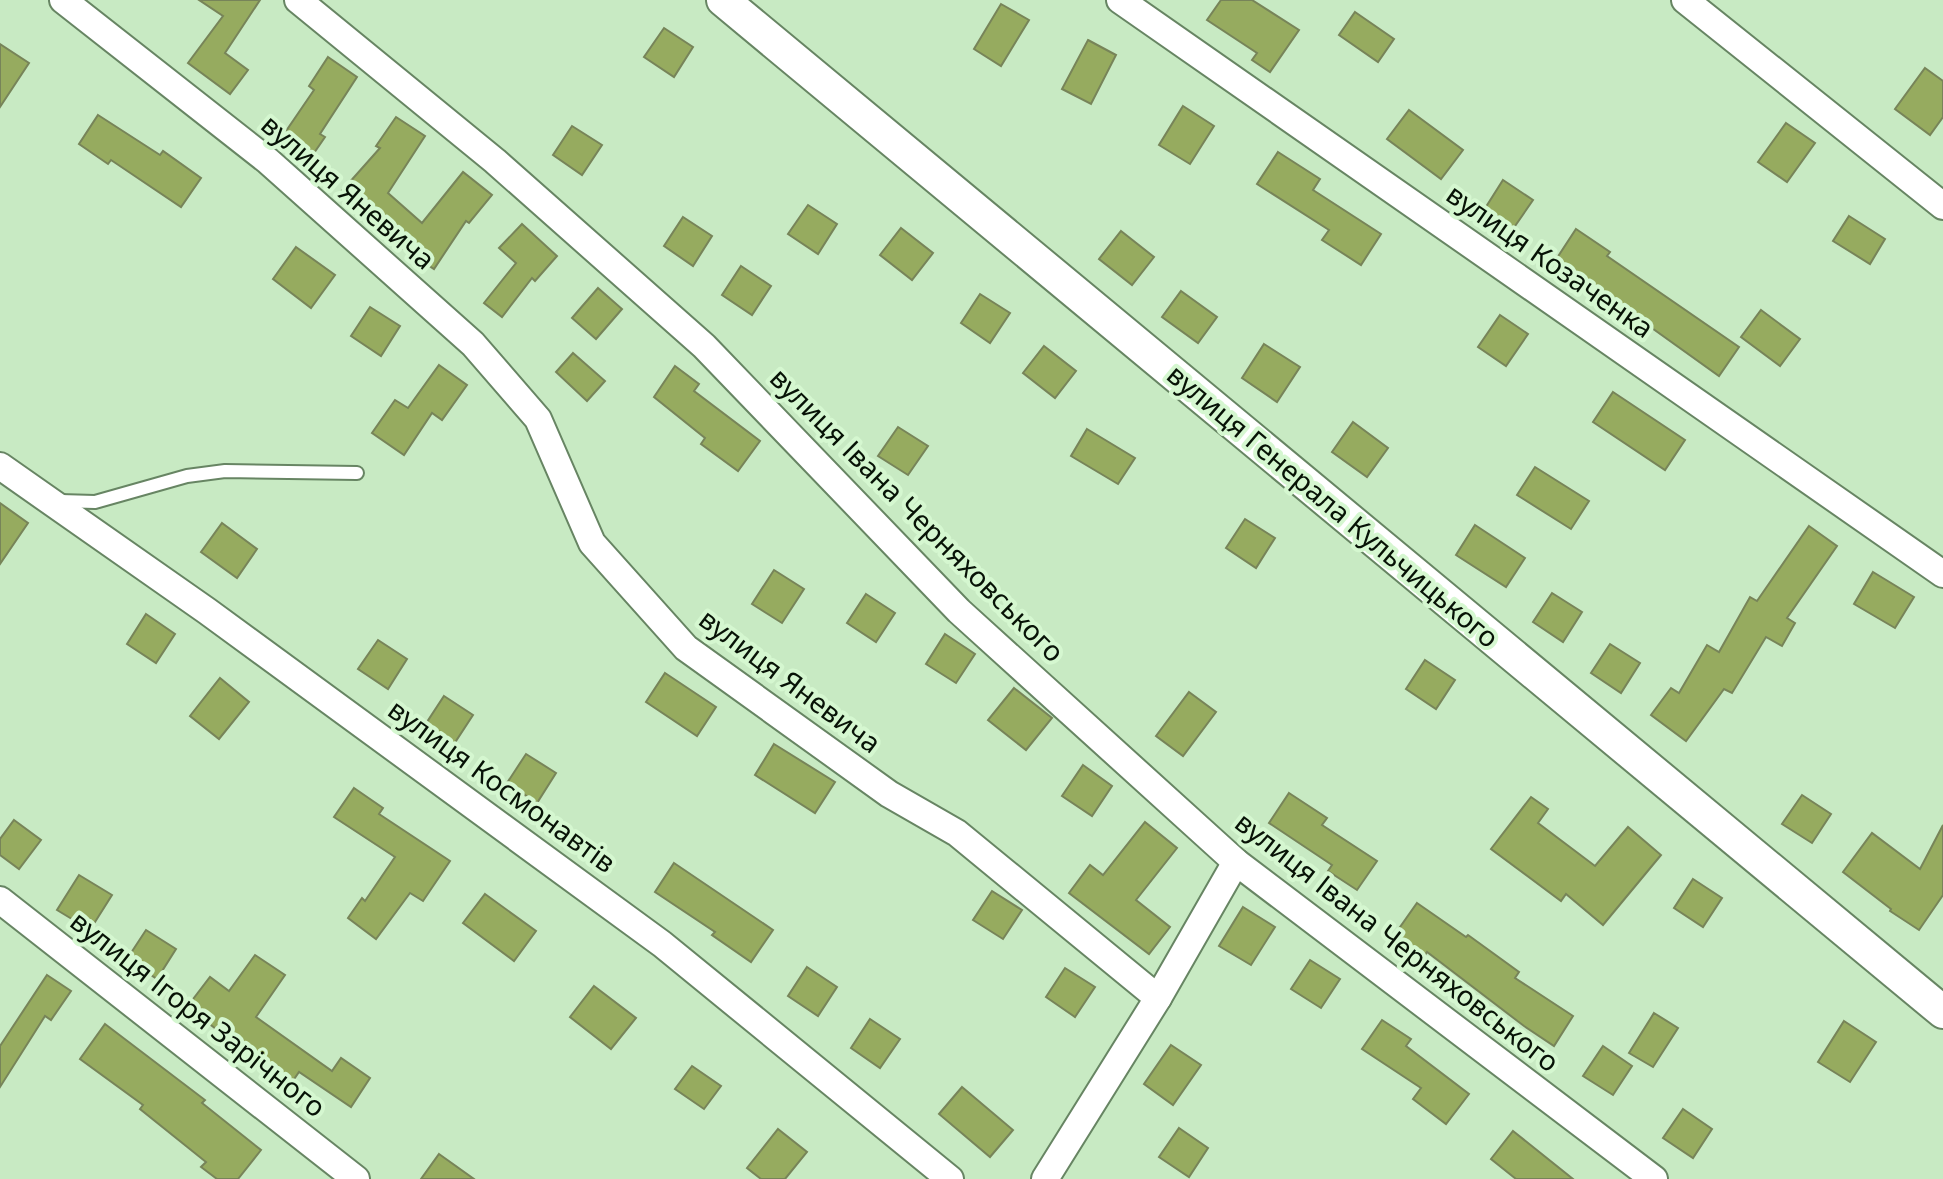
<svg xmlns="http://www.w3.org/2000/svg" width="1943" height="1179" viewBox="0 0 1943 1179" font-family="'Noto Sans',sans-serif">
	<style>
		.building { fill: #96ab5f; stroke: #778459; stroke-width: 2 }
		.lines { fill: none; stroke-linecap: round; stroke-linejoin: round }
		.service-casing { stroke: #678563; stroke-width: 16 }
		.minor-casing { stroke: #678563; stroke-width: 30 }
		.tertiary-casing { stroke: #678563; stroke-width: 36 }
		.service { stroke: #fff; stroke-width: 12 }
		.minor { stroke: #fff; stroke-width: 26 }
		.tertiary { stroke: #fff; stroke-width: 32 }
		.labels { text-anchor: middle; stroke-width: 8; stroke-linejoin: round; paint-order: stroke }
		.street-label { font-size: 28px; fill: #071206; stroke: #d5f7d0 }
	</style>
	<rect width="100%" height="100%" fill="#c8eac3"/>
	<g class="building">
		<path d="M 199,0 L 260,0 L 225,53 L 248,70 L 230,94 L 188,63 L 223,16 Z"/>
		<path d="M 1221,0 L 1252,0 L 1299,30 L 1270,72 L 1252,60 L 1257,53 L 1207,20 Z"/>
		<path d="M 1001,4 L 1029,20 L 1001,66 L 974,49 Z"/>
		<path d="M 1355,12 L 1394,39 L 1378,62 L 1339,35 Z"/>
		<path d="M 664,28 L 693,47 L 674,77 L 644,57 Z"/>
		<path d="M 1088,40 L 1116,55 L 1091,104 L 1062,89 Z"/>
		<path d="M 0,44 L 29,63 L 0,107 Z"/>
		<path d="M 328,57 L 357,77 L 320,134 L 325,137 L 312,156 L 282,137 L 314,90 L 309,86 Z"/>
		<path d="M 1925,68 L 1943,81 L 1943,117 L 1930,135 L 1895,109 Z"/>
		<path d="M 1183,106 L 1214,126 L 1190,164 L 1159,145 Z"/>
		<path d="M 1409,110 L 1463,150 L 1441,179 L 1387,139 Z"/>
		<path d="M 98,115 L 160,155 L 163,151 L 201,178 L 181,207 L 111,160 L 108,164 L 79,144 Z"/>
		<path d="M 396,117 L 425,136 L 388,193 L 422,223 L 463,172 L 492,195 L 469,223 L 466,221 L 434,269 L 402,248 L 340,193 L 380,148 L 376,146 Z"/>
		<path d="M 1786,123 L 1815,143 L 1787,182 L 1758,162 Z"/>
		<path d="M 572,126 L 602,145 L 582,175 L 553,155 Z"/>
		<path d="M 1278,152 L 1320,179 L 1313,190 L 1381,234 L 1361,265 L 1322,240 L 1329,230 L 1257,184 Z"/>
		<path d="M 1503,180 L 1533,200 L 1513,229 L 1484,210 Z"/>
		<path d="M 808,205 L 837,224 L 818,254 L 788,234 Z"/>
		<path d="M 1849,216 L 1885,239 L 1870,264 L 1833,241 Z"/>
		<path d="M 683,217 L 712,236 L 693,266 L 664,246 Z"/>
		<path d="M 522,224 L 557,256 L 535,281 L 532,278 L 502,317 L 484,303 L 516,263 L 499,248 Z"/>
		<path d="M 901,228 L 933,253 L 912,280 L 880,255 Z"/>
		<path d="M 1576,229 L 1610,252 L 1607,256 L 1739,347 L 1719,376 L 1589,283 L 1555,261 Z"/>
		<path d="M 1121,231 L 1154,257 L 1132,285 L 1099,259 Z"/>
		<path d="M 296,247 L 335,275 L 311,308 L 273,279 Z"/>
		<path d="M 741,266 L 771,286 L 752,315 L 722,295 Z"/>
		<path d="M 598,288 L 622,309 L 596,339 L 572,318 Z"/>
		<path d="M 1181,291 L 1217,317 L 1198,343 L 1162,317 Z"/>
		<path d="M 980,294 L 1010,313 L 990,343 L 961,323 Z"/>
		<path d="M 370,307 L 400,326 L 381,356 L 351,336 Z"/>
		<path d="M 1761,310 L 1800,339 L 1780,366 L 1741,337 Z"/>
		<path d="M 1500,315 L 1528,334 L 1506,366 L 1478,347 Z"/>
		<path d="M 1264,344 L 1300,367 L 1277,402 L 1242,378 Z"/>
		<path d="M 1044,346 L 1076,371 L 1055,398 L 1023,373 Z"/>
		<path d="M 573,353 L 605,381 L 587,401 L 556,372 Z"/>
		<path d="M 439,365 L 467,385 L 442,420 L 432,413 L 404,455 L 372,433 L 395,400 L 408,408 Z"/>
		<path d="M 675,366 L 699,384 L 694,391 L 760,441 L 738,471 L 701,444 L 705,438 L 654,397 Z"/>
		<path d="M 1613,392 L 1685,440 L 1665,470 L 1593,422 Z"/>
		<path d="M 1353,422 L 1388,448 L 1367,477 L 1332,452 Z"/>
		<path d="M 898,427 L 928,446 L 908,475 L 878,456 Z"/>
		<path d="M 1087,429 L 1135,458 L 1118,484 L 1071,456 Z"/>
		<path d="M 1535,467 L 1589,501 L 1571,529 L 1517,495 Z"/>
		<path d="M 0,503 L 28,523 L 0,564 Z"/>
		<path d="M 1245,519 L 1275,538 L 1256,568 L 1226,548 Z"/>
		<path d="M 222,523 L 257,549 L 237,578 L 201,552 Z"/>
		<path d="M 1475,525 L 1525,558 L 1506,587 L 1456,555 Z"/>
		<path d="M 1809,526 L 1837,546 L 1787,618 L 1795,623 L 1782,646 L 1766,637 L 1732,693 L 1724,689 L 1686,741 L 1651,715 L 1671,688 L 1679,693 L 1707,645 L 1719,652 L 1750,597 L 1757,601 Z"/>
		<path d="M 774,570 L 804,589 L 782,623 L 752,604 Z"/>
		<path d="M 1873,572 L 1914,597 L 1895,628 L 1854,604 Z"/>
		<path d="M 1552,593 L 1582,612 L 1563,642 L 1533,622 Z"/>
		<path d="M 866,594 L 895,613 L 876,642 L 847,623 Z"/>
		<path d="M 146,614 L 175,634 L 156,663 L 127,644 Z"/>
		<path d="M 945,634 L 975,654 L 956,683 L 926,664 Z"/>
		<path d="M 378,640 L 407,659 L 388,689 L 358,669 Z"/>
		<path d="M 1610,644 L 1640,663 L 1621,693 L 1591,673 Z"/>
		<path d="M 1425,660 L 1455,680 L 1436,709 L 1406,689 Z"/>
		<path d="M 665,673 L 716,707 L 697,736 L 646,702 Z"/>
		<path d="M 220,678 L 249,702 L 219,739 L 190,716 Z"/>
		<path d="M 1014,688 L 1052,718 L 1026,750 L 988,720 Z"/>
		<path d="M 1189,692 L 1216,712 L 1183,756 L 1156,736 Z"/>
		<path d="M 444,696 L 473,715 L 454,744 L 425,725 Z"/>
		<path d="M 774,744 L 835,782 L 815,813 L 755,775 Z"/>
		<path d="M 526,754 L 556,773 L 537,803 L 507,783 Z"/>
		<path d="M 1083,765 L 1112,786 L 1092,816 L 1062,796 Z"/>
		<path d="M 354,788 L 383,808 L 379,814 L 450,861 L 423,901 L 410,893 L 376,939 L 348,918 L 362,898 L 365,901 L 395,857 L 334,817 Z"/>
		<path d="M 1289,793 L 1327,818 L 1322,825 L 1377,861 L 1357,890 L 1328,871 L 1332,865 L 1269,823 Z"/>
		<path d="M 1802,795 L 1831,814 L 1812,843 L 1782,824 Z"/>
		<path d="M 1531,797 L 1548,809 L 1538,823 L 1595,866 L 1628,827 L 1661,855 L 1603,925 L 1566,894 L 1561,901 L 1491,849 Z"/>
		<path d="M 14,820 L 41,840 L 19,869 L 0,855 L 0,839 Z"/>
		<path d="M 1145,822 L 1177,848 L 1136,900 L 1170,927 L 1149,954 L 1069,893 L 1090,865 L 1103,875 Z"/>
		<path d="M 1943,825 L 1943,895 L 1919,930 L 1890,911 L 1891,909 L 1843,872 L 1872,833 L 1920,869 Z"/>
		<path d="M 674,863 L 773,930 L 751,962 L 712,935 L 715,932 L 655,892 Z"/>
		<path d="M 79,875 L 112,895 L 90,930 L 57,910 Z"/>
		<path d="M 1693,879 L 1722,898 L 1703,927 L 1674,908 Z"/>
		<path d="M 992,891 L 1022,910 L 1003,939 L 973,920 Z"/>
		<path d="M 485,894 L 536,931 L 514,961 L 463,923 Z"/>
		<path d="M 1417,903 L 1466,937 L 1468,935 L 1519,972 L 1515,978 L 1573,1016 L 1554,1046 L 1524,1026 L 1427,952 L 1423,958 L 1393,937 Z"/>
		<path d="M 1243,907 L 1275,927 L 1251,965 L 1219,946 Z"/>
		<path d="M 146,930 L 176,949 L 157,979 L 127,959 Z"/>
		<path d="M 255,955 L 285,975 L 256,1017 L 332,1071 L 341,1058 L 370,1078 L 351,1107 L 299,1072 L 290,1085 L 187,1007 L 210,977 L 229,991 Z"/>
		<path d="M 1310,960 L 1340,979 L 1321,1008 L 1291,989 Z"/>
		<path d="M 807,967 L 837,987 L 818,1016 L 788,996 Z"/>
		<path d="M 1065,968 L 1095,987 L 1075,1017 L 1046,997 Z"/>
		<path d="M 47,975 L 71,991 L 51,1020 L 45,1016 L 0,1087 L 0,1046 Z"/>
		<path d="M 594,986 L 636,1018 L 611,1049 L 570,1017 Z"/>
		<path d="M 1654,1013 L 1678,1028 L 1653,1067 L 1629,1053 Z"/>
		<path d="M 870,1019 L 900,1039 L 880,1068 L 851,1048 Z"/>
		<path d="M 1382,1020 L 1411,1039 L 1406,1046 L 1469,1094 L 1446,1124 L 1413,1099 L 1421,1088 L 1362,1049 Z"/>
		<path d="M 1844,1021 L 1876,1042 L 1850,1082 L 1818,1062 Z"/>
		<path d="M 105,1024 L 205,1100 L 202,1103 L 261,1150 L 238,1179 L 217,1179 L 201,1167 L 206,1162 L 140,1109 L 143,1105 L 80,1059 Z"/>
		<path d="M 1171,1045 L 1201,1065 L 1173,1105 L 1144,1084 Z"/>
		<path d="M 1603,1046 L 1632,1066 L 1613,1095 L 1583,1076 Z"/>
		<path d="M 692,1066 L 721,1086 L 704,1109 L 675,1089 Z"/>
		<path d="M 962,1087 L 1013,1130 L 990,1157 L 939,1114 Z"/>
		<path d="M 1683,1109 L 1712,1129 L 1693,1158 L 1663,1138 Z"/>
		<path d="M 1179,1128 L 1208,1148 L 1189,1177 L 1159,1157 Z"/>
		<path d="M 778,1129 L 807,1152 L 785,1179 L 761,1179 L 747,1168 Z"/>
		<path d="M 1513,1131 L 1573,1179 L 1516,1179 L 1491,1159 Z"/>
		<path d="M 439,1154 L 474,1179 L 421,1179 Z"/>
	</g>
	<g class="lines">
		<g class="service-casing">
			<path id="service" d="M 60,501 L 95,502 L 187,476 L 225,471 L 357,473"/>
		</g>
		<g class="minor-casing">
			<g id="minor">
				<path d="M 63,0 L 268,161 L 473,344 L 538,419 L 592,543 L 686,648 L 889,794 L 957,833 L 1158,998"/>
				<path d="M 298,0 L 495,161 L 704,346 L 959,611 L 1236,862 L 1654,1179"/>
				<path d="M 1120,0 L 1943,574"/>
				<path d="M 1685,0 L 1943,206"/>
				<path d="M 0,466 L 207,611 L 662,944 L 950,1179"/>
				<path d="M 0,900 L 356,1179"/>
				<path d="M 1045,1179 L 1158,998 L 1236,862"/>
			</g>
		</g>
		<g class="tertiary-casing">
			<path id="tertiary" d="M 723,0 L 1943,1012"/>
		</g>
		<use href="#service" class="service"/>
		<use href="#minor" class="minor"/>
		<use href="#tertiary" class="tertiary"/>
	</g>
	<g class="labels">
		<g class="street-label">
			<text transform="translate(348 192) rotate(41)" y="10">вулиця Яневича</text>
			<text transform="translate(1550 261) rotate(35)" y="10">вулиця Козаченка</text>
			<text transform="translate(1333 506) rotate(40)" y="10">вулиця Генерала Кульчицького</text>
			<text transform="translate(917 515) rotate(45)" y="10">вулиця Івана Черняховського</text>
			<text transform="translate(790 681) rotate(37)" y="10">вулиця Яневича</text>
			<text transform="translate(502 786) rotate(36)" y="10">вулиця Космонавтів</text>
			<text transform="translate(1397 942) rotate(38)" y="10">вулиця Івана Черняховського</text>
			<text transform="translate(198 1014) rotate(38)" y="10">вулиця Ігоря Зарічного</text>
		</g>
	</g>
</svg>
